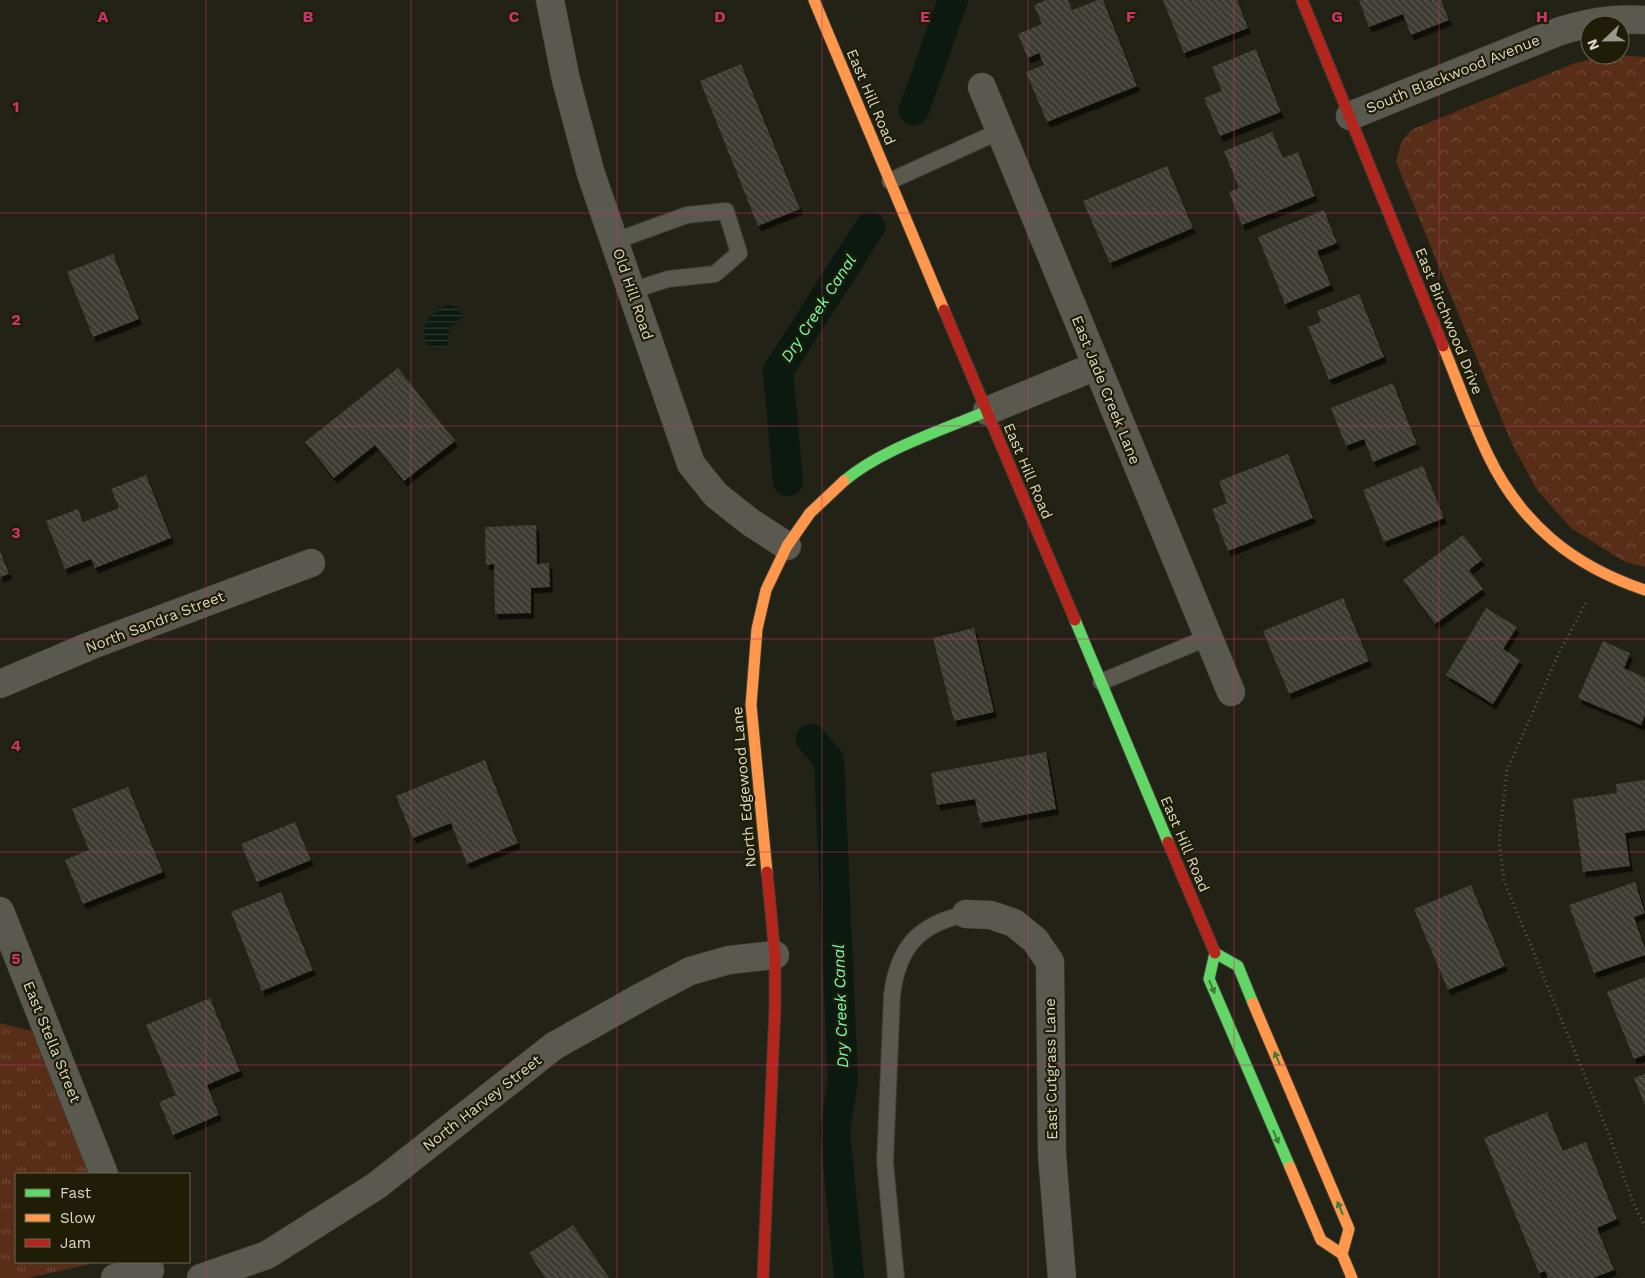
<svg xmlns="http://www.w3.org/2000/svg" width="1645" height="1278" viewBox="0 0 1645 1278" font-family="'Work Sans',sans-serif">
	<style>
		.grass { fill: url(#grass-tufts) }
		.park { fill: url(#park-crowns) }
		.water { fill: url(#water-rules) }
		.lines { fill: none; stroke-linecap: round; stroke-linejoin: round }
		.canal { stroke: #0b1911; stroke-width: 30 }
		.building { fill: url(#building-back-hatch); filter: url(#shadow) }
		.lane-casing { stroke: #3d3c33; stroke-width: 18 }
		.street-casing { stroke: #3d3c33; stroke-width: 29 }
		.fast-casing { stroke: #3d3c33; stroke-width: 13 }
		.slow-casing { stroke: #3d3c33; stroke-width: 13 }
		.jam-casing { stroke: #3d3c33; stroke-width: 13 }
		.path { stroke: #5e5d53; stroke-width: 3; stroke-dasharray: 1 4; stroke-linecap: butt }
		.lane { stroke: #5a594f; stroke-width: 16 }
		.street { stroke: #5a594f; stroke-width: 28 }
		.fast { stroke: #63d668; stroke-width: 11 }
		.slow { stroke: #ff974d; stroke-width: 11 }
		.jam { stroke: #b3261e; stroke-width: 11 }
		.oneway { fill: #427a37 }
		.grid { fill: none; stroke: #c6356c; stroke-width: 1; stroke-opacity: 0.55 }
		.labels { text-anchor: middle; stroke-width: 4.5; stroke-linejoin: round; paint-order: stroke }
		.street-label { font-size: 15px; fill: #dad8ca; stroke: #201d06 }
		.water-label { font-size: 16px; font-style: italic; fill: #72feb9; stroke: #201d06 }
		.grid-label { font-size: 16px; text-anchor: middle; font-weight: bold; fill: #c6356c; stroke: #201d06; stroke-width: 4.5; stroke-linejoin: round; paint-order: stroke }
	</style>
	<defs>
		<pattern id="grass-tufts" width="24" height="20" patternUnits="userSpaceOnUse" patternTransform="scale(1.25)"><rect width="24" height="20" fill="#592e18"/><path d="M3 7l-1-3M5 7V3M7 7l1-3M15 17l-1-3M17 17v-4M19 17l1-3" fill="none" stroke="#704c38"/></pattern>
		<pattern id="park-crowns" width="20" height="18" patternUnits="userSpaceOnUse" patternTransform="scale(1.25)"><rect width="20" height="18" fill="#592e18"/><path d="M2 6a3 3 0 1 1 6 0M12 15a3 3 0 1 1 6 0" fill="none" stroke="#704c38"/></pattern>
		<pattern id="water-rules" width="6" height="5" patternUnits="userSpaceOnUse" patternTransform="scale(1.25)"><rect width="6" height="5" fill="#0b1911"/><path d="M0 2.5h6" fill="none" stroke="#2e3a32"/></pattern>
		<pattern id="building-back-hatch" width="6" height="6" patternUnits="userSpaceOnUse" patternTransform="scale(1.25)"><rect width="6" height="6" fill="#3e3b32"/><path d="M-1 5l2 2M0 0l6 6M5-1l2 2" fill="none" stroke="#59574e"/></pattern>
		<filter id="shadow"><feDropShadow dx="3" dy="5.5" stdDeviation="0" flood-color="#0009"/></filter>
	</defs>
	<rect width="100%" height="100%" fill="#232216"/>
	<path class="grass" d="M 0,1023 L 32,1031 L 89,1174 L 16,1174 L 16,1262 L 92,1262 L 90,1264 L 28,1278 L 0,1278 Z"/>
	<path class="park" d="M 1615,55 L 1645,57 L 1645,567 L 1625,562 L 1571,528 L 1537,490 L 1512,444 L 1396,162 L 1401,143 L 1411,130 L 1575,63 L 1596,58 Z"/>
	<path class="water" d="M 447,305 L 456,306 L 462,314 L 459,322 L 450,327 L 448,344 L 442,348 L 431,349 C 422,340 422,328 430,317 C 434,313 442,309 447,305 Z"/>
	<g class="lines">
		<g class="canal">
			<path d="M 914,110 L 953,0"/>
			<path d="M 788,481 L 778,371 L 870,227"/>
			<path d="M 811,739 L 829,760 L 843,1081 L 835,1130 L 849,1278"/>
		</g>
	</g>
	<g class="building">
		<path d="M 1046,0 L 1068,0 L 1072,10 L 1098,0 L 1103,0 L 1137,86 L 1047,122 L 1026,72 L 1044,65 L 1039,53 L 1028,58 L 1018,34 L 1042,24 L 1034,5 Z"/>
		<path d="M 1163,0 L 1237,0 L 1248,28 L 1184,53 Z"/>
		<path d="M 1359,0 L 1441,0 L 1449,20 L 1411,35 L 1403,14 L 1369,27 Z"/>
		<path d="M 1256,49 L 1281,112 L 1220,136 L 1204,98 L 1222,91 L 1212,67 Z"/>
		<path d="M 741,64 L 800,209 L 758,226 L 700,81 Z"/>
		<path d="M 1272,132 L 1283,158 L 1298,152 L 1315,196 L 1242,225 L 1229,192 L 1239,188 L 1224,151 Z"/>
		<path d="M 1167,166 L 1193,228 L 1110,263 L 1083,201 Z"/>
		<path d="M 1324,210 L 1337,243 L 1317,251 L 1331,285 L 1285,304 L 1258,237 Z"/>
		<path d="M 113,254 L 139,319 L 93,337 L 67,272 Z"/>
		<path d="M 1359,294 L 1384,357 L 1329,380 L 1308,327 L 1321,322 L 1317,311 Z"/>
		<path d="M 398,368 L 455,441 L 404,481 L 375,445 L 334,478 L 305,442 Z"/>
		<path d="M 1393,383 L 1417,444 L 1373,462 L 1364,439 L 1346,446 L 1331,408 Z"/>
		<path d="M 1288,454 L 1313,518 L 1228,551 L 1212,509 L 1227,503 L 1219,481 Z"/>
		<path d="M 1423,466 L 1444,518 L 1384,542 L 1363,490 Z"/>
		<path d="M 146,475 L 171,538 L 95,568 L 91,559 L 65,569 L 46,521 L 78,509 L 83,522 L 119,508 L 111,489 Z"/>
		<path d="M 536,525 L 537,564 L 549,563 L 550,587 L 531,588 L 531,613 L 495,614 L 494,564 L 486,565 L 485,527 Z"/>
		<path d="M 1463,535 L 1482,560 L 1469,570 L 1483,589 L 1435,624 L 1403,580 Z"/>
		<path d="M 0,551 L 9,574 L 0,577 Z"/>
		<path d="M 1343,598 L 1369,661 L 1289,694 L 1263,631 Z"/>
		<path d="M 1486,608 L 1517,627 L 1503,649 L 1520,660 L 1493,704 L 1446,675 Z"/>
		<path d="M 974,628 L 994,712 L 954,721 L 933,638 Z"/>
		<path d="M 1603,641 L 1630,653 L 1624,668 L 1645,678 L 1645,715 L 1641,725 L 1578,698 Z"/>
		<path d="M 1046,752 L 1056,809 L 980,823 L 975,799 L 937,805 L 931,773 Z"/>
		<path d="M 485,760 L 518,843 L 467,864 L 451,823 L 413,838 L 396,796 Z"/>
		<path d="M 1645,780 L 1645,830 L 1625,833 L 1630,866 L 1583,872 L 1573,799 L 1617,793 L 1616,784 Z"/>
		<path d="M 128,787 L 163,872 L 83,904 L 65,860 L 89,850 L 72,809 Z"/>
		<path d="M 295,822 L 311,860 L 257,882 L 241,844 Z"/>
		<path d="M 1635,882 L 1645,913 L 1634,917 L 1645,949 L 1645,955 L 1594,973 L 1569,905 Z"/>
		<path d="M 1471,885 L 1505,966 L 1448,990 L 1414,909 Z"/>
		<path d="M 281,892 L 313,970 L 262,991 L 231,912 Z"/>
		<path d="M 1645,977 L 1645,1055 L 1634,1059 L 1607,992 Z"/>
		<path d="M 210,998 L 240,1071 L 207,1085 L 219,1115 L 173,1135 L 159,1102 L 176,1095 L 146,1025 Z"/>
		<path d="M 1645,1074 L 1645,1105 L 1634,1078 Z"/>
		<path d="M 1547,1112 L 1563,1151 L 1586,1142 L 1617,1219 L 1597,1228 L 1614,1270 L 1593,1278 L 1548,1278 L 1545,1271 L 1539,1273 L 1484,1138 Z"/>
		<path d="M 573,1225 L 609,1278 L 545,1278 L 529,1253 Z"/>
	</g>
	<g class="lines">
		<g class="lane-casing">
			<g id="lane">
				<path d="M 890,181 L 1000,131"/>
				<path d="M 615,241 L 687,215 L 726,211 L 739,253 L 715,274 L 668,279 L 631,291"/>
				<path d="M 1101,682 L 1209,637"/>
				<path d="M 896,1278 L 885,1162 L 892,995 C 898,947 919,924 966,914"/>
			</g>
		</g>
		<g class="street-casing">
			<g id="street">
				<path d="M 550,0 L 566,80 L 591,174 L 691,464 L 716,495 L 750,522 L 787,546"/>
				<path d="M 982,87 L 1231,692"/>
				<path d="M 1350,116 L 1560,31 C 1591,22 1612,18 1645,20"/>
				<path d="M 987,411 L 1096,366"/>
				<path d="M 0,684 L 92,645 L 311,563"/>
				<path d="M 0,911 L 104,1174"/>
				<path d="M 966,914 L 991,915 L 1014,923 L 1035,940 L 1050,962 L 1052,1155 L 1062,1278"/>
				<path d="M 115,1278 L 150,1270"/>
				<path d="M 201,1278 L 267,1255 L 376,1186 L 554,1046 L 641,997 L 690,971 L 729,960 L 775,955"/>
			</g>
		</g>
		<g class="fast-casing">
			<g id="fast">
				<path d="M 844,481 C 882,449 941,431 987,411"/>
				<path d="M 1075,620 L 1168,842"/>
				<path d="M 1253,1003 L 1238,966 L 1215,953 L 1209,979 L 1290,1167"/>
			</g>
		</g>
		<g class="slow-casing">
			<g id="slow">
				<path d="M 814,0 L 944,310"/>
				<path d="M 1443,346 C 1458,382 1471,420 1488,455 C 1521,524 1573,566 1645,590"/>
				<path d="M 767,872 L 751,705 L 757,629 L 766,590 L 787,546 L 810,513 L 844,481"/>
				<path d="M 1253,1003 L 1349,1229 L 1342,1254"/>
				<path d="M 1290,1167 L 1321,1240 L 1342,1254 L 1352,1278"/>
			</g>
		</g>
		<g class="jam-casing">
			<g id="jam">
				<path d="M 1302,0 L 1443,346"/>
				<path d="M 944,310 L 1075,620"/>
				<path d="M 1168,842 L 1215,953"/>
				<path d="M 763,1278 L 775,1008 L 775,955 L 767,872"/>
			</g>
		</g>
		<path class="path" d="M 1586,603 L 1559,653 L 1507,770 L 1499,841 L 1504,881 L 1608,1132 L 1633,1202 L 1645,1227"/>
		<use href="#lane" class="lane"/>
		<use href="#street" class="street"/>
		<use href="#fast" class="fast"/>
		<use href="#slow" class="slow"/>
		<use href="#jam" class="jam"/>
	</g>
	<defs><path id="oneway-solid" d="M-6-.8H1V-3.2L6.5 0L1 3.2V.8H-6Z" transform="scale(1.25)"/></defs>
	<g class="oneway">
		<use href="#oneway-solid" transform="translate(1212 987) rotate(67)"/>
		<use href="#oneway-solid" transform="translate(1277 1058) rotate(-113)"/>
		<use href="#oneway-solid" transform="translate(1276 1137) rotate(67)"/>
		<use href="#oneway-solid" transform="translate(1340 1208) rotate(-113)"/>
	</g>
	<path class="grid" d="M 206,0 L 206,1278M 411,0 L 411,1278M 617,0 L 617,1278M 822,0 L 822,1278M 1028,0 L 1028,1278M 1234,0 L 1234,1278M 1439,0 L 1439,1278M 0,213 L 1645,213M 0,426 L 1645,426M 0,639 L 1645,639M 0,852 L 1645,852M 0,1065 L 1645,1065"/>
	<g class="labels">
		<g class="street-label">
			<text transform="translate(1453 74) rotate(-22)" y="5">South Blackwood Avenue</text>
			<text transform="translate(871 97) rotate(67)" y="5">East Hill Road</text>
			<text transform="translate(633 294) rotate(71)" y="5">Old Hill Road</text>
			<text transform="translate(1449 321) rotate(68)" y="5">East Birchwood Drive</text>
			<text transform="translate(1106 390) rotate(68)" y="5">East Jade Creek Lane</text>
			<text transform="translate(1028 471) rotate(67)" y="5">East Hill Road</text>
			<text transform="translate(155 622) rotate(-21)" y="5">North Sandra Street</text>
			<text transform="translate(744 787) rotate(-95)" y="5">North Edgewood Lane</text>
			<text transform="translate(1185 844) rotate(67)" y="5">East Hill Road</text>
			<text transform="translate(52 1042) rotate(68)" y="5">East Stella Street</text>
			<text transform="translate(1051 1069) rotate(-91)" y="5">East Cutgrass Lane</text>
			<text transform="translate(482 1103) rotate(-38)" y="5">North Harvey Street</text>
		</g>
		<g class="water-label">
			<text transform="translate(818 308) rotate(-57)" y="6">Dry Creek Canal</text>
			<text transform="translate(840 1006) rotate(-92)" y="6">Dry Creek Canal</text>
		</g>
	</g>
	<g class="grid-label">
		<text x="103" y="22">A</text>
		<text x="308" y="22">B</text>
		<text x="514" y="22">C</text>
		<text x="720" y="22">D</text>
		<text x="925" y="22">E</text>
		<text x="1131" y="22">F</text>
		<text x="1337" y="22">G</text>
		<text x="1542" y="22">H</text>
		<text x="16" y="112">1</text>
		<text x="16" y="325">2</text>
		<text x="16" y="538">3</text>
		<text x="16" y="751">4</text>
		<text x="16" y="964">5</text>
	</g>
	<rect x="15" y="1173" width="175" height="90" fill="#201d06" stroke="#6a6854"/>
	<rect x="25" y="1189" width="25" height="8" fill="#63d668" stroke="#6a6854"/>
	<text x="60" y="1198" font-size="15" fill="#dad8ca">Fast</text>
	<rect x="25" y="1214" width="25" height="8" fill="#ff974d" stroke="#6a6854"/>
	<text x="60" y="1223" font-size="15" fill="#dad8ca">Slow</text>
	<rect x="25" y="1239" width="25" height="8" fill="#b3261e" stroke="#6a6854"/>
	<text x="60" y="1248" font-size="15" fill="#dad8ca">Jam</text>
	<g transform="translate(1605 40) rotate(248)"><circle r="24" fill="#201d06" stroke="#6a6854"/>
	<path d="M0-4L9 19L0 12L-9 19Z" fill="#9a988b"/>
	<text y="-8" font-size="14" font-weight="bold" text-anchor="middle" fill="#dad8ca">N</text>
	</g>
</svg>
